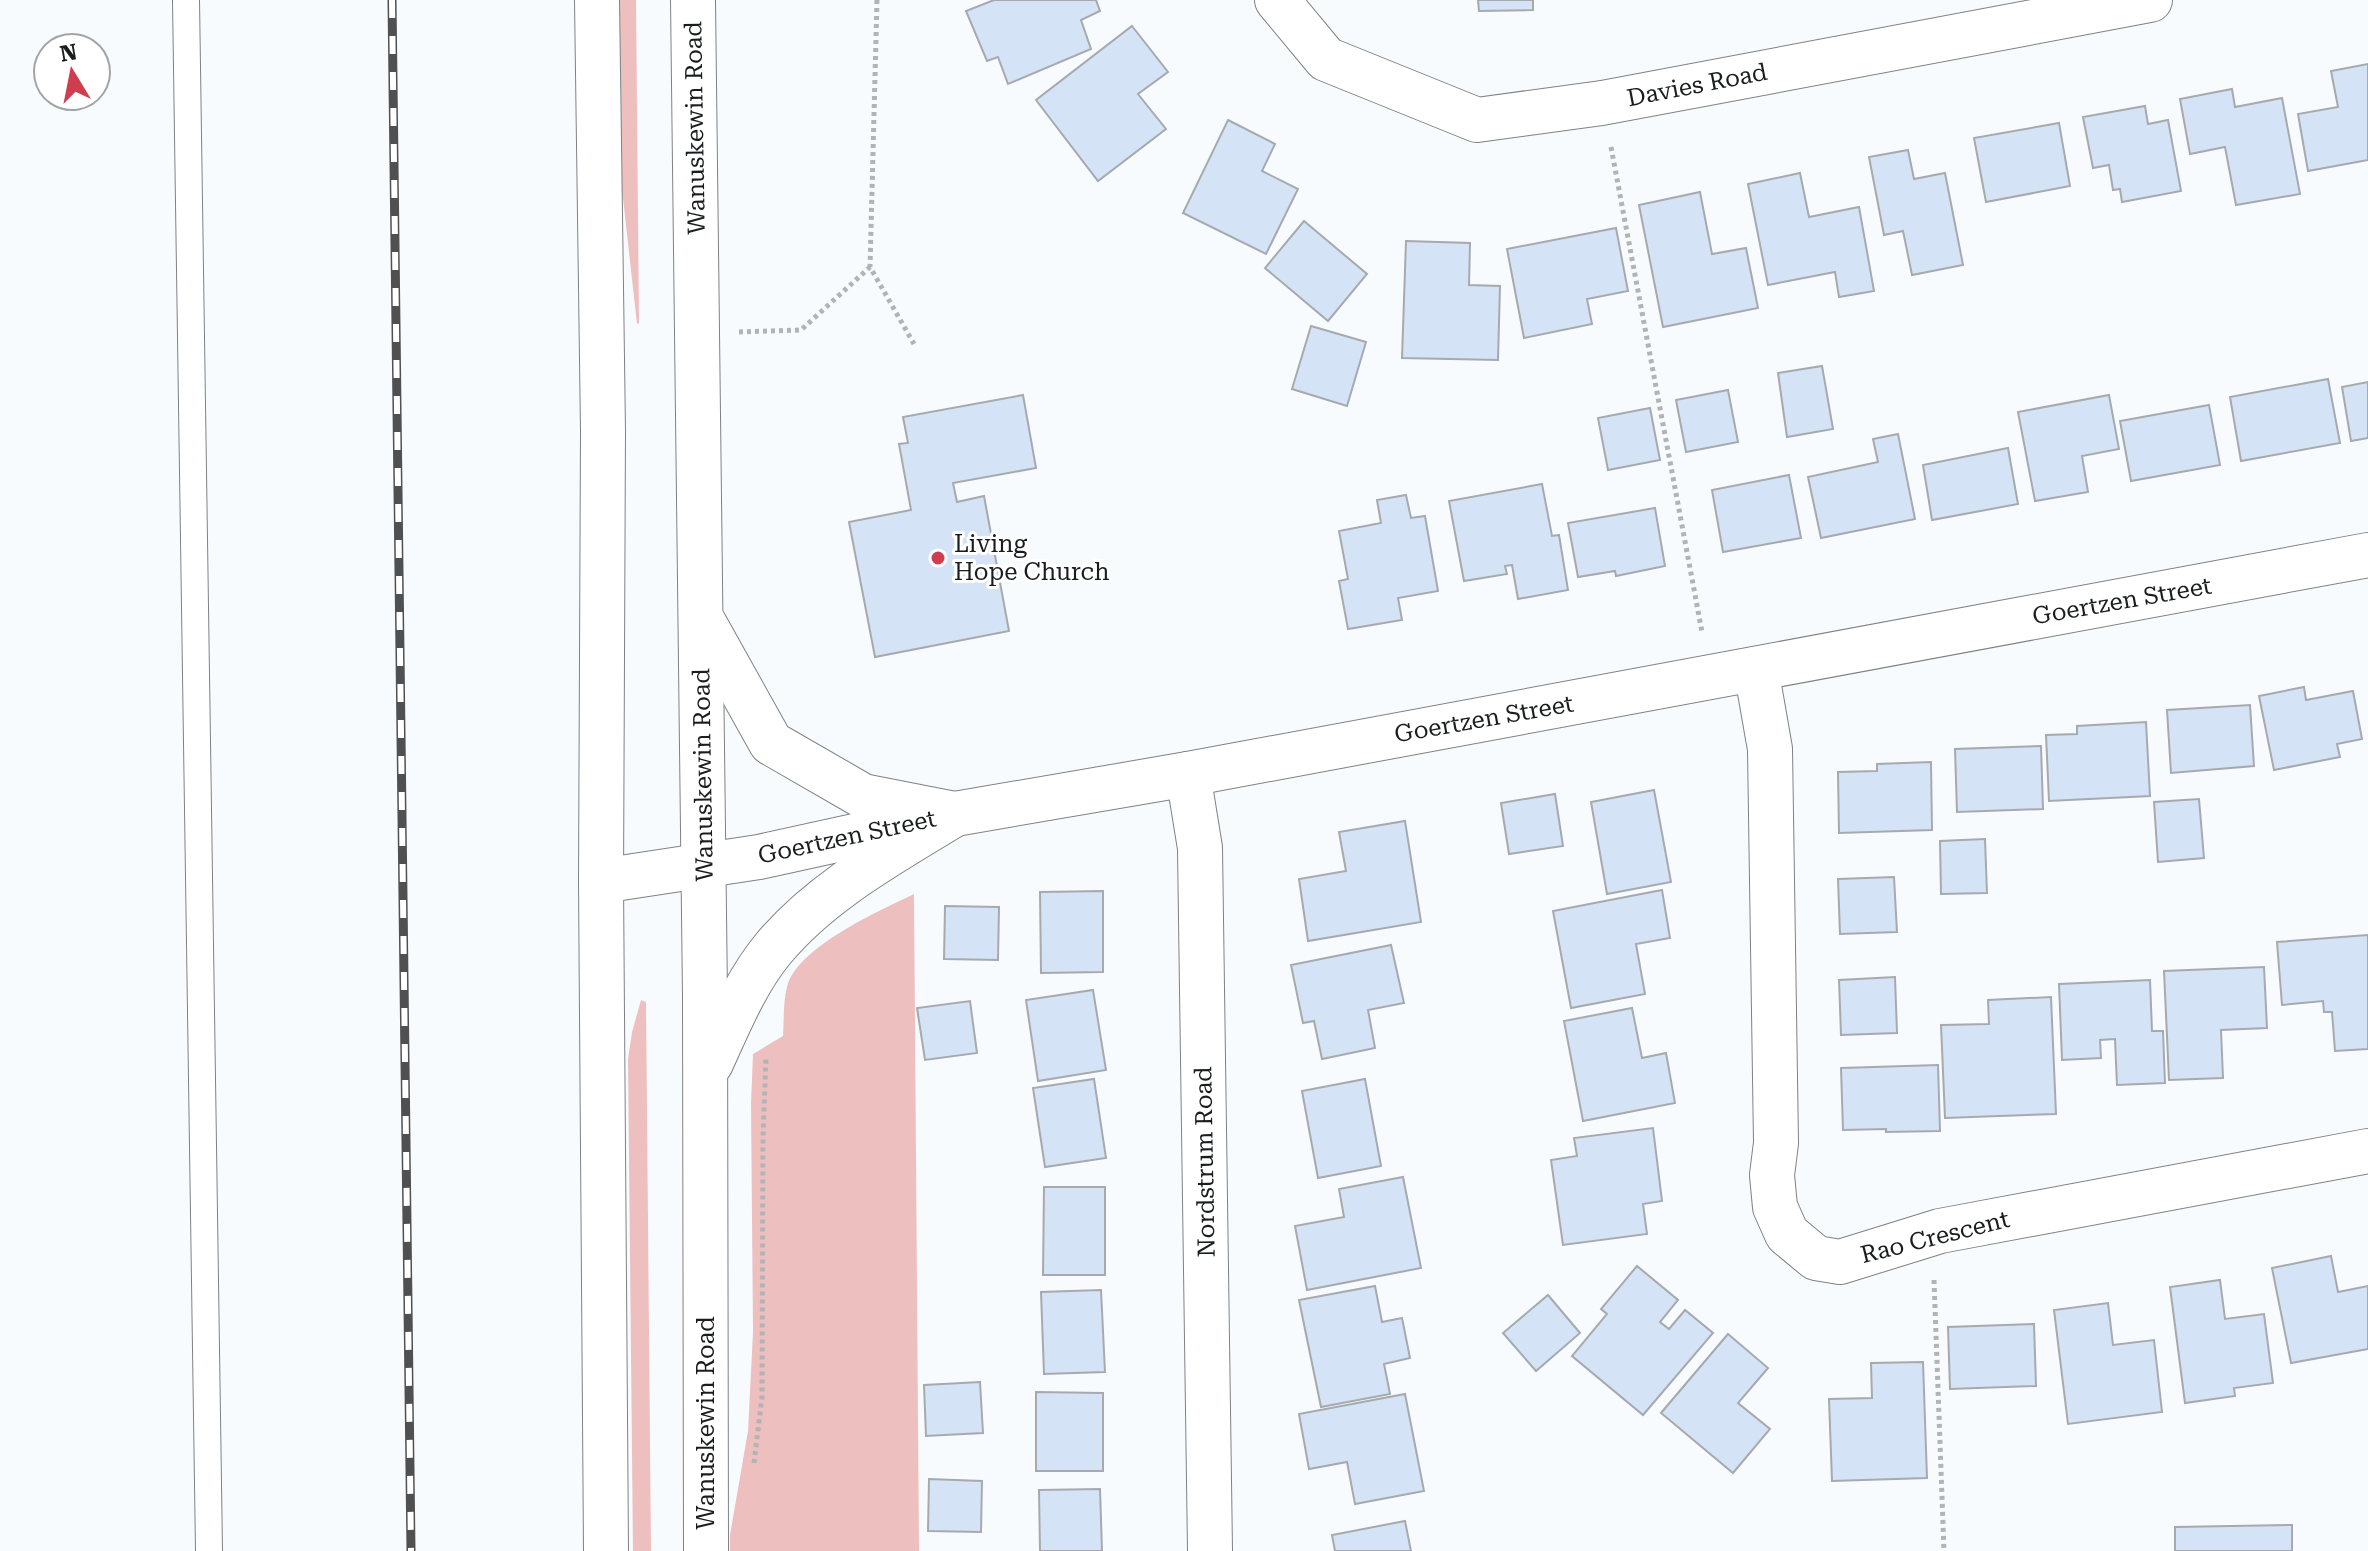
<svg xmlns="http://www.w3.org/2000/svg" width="2368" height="1551" viewBox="0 0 2368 1551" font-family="'Roboto Serif',serif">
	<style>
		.green { fill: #eebfbf }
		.building { fill: #d4e4f6; stroke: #a6aaae; stroke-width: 2 }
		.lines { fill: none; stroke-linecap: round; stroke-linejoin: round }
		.service-casing { stroke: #7e8285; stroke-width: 28 }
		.minor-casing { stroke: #7e8285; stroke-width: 46 }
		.tertiary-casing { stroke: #7e8285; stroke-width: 46 }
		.secondary-casing { stroke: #7e8285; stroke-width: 46 }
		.path { stroke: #b1b3b6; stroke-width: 5; stroke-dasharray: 4 4; stroke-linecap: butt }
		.service { stroke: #fff; stroke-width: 26 }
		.minor { stroke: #fff; stroke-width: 44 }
		.tertiary { stroke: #fff; stroke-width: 44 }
		.secondary { stroke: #fff; stroke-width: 44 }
		.rail-casing { stroke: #4e5052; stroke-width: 9 }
		.rail { stroke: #fff; stroke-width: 6; stroke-dasharray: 18; stroke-linecap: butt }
		.poi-dot { fill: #ce3e4e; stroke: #fff; stroke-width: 3 }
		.labels { text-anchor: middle; stroke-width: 6; stroke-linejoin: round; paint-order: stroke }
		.street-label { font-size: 24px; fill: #1b1c1e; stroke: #fff }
		.poi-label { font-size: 24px; fill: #1b1c1e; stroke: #fff; text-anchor: start }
	</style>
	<rect width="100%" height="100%" fill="#f8fbfe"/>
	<g class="green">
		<path d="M 617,0 L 636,0 L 639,323 L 637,324 L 621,180 Z"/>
		<path d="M 914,894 L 919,1551 L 730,1551 L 730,1535 L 748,1431 L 753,1332 L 751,1103 L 753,1054 L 783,1036 C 784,1021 783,1002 787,987 C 797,947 879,911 914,894 Z"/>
		<path d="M 641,1000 L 646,1002 L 651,1551 L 633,1551 L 628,1059 L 632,1032 Z"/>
	</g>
	<g class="building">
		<path d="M 994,0 L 1096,0 L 1100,11 L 1081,20 L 1091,49 L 1008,84 L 998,57 L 987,61 L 966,11 Z"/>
		<path d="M 1478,0 L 1533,0 L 1533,10 L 1479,11 Z"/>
		<path d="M 1132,26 L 1168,72 L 1138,94 L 1166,129 L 1098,181 L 1036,100 Z"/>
		<path d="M 2368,64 L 2368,160 L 2308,171 L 2298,114 L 2338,107 L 2331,71 Z"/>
		<path d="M 2232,89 L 2235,107 L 2282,98 L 2300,194 L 2236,205 L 2225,147 L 2190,154 L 2180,99 Z"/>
		<path d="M 2145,106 L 2148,124 L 2168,120 L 2181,191 L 2122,202 L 2120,189 L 2113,190 L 2109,165 L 2093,168 L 2083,117 Z"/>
		<path d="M 1228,120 L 1275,144 L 1262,171 L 1298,189 L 1266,254 L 1183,213 Z"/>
		<path d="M 2059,123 L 2070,186 L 1986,202 L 1974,138 Z"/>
		<path d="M 1908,150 L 1914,179 L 1945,173 L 1963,265 L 1912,275 L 1903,231 L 1884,235 L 1869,157 Z"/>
		<path d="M 1800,173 L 1809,217 L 1859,207 L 1874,291 L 1839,297 L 1835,272 L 1768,285 L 1748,184 Z"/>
		<path d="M 1700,192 L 1712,254 L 1746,248 L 1758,308 L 1663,327 L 1639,205 Z"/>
		<path d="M 1304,221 L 1367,274 L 1328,321 L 1265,268 Z"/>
		<path d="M 1616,228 L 1628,291 L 1587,299 L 1592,324 L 1524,338 L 1507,249 Z"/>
		<path d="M 1406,241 L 1470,243 L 1469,285 L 1500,286 L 1498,360 L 1402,358 Z"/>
		<path d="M 1311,326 L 1366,342 L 1347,406 L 1292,389 Z"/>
		<path d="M 1822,366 L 1833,429 L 1787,437 L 1778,373 Z"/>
		<path d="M 2328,379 L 2340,443 L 2241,461 L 2230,397 Z"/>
		<path d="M 2368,382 L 2368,438 L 2351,441 L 2342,387 Z"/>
		<path d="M 1728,390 L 1738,442 L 1686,452 L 1676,400 Z"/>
		<path d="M 1023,395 L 1036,468 L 953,483 L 957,502 L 984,496 L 1009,631 L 875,657 L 849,522 L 911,510 L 899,444 L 908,443 L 903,417 Z"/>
		<path d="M 2109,395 L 2119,449 L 2082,456 L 2088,492 L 2035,501 L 2018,412 Z"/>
		<path d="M 2209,405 L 2220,465 L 2131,481 L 2120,421 Z"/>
		<path d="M 1650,408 L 1660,460 L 1608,470 L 1598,418 Z"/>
		<path d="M 1898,434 L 1915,519 L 1821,538 L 1808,477 L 1878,462 L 1873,439 Z"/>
		<path d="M 2008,448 L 2018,504 L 1932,520 L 1923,465 Z"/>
		<path d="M 1789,475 L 1801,538 L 1723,552 L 1712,490 Z"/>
		<path d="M 1542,484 L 1552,536 L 1559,535 L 1568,590 L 1518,599 L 1512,565 L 1505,566 L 1507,574 L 1464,581 L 1449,501 Z"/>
		<path d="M 1406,495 L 1411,518 L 1425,516 L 1438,591 L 1398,598 L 1402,620 L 1348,629 L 1339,581 L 1348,579 L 1339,531 L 1381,523 L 1377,500 Z"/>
		<path d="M 1655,508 L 1665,566 L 1616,576 L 1615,571 L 1578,577 L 1568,523 Z"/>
		<path d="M 2304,687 L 2306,700 L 2353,691 L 2362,739 L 2337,744 L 2340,757 L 2274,770 L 2259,696 Z"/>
		<path d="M 2250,705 L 2254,766 L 2171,773 L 2167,710 Z"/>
		<path d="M 2146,722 L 2150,796 L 2049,801 L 2046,735 L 2077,734 L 2077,726 Z"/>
		<path d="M 2041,746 L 2043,809 L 1957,812 L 1955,749 Z"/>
		<path d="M 1931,762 L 1932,830 L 1839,833 L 1838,772 L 1877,771 L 1877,764 Z"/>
		<path d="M 1654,790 L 1671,882 L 1607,894 L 1591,802 Z"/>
		<path d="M 1555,794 L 1563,846 L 1509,854 L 1501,803 Z"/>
		<path d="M 2199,799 L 2204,858 L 2158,862 L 2154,802 Z"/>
		<path d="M 1405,821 L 1421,922 L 1308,941 L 1299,879 L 1346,871 L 1339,832 Z"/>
		<path d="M 1985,839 L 1987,893 L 1941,894 L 1940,841 Z"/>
		<path d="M 1894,877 L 1897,932 L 1840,934 L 1838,879 Z"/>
		<path d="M 1662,890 L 1670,938 L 1636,944 L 1645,994 L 1571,1008 L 1553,911 Z"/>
		<path d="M 1103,891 L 1103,972 L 1041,973 L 1040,892 Z"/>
		<path d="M 945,906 L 999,907 L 998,960 L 944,959 Z"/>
		<path d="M 2368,935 L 2368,1049 L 2335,1051 L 2332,1012 L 2324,1012 L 2323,1001 L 2282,1005 L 2277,942 Z"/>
		<path d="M 1391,945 L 1404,1003 L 1368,1010 L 1375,1048 L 1322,1059 L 1314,1021 L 1303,1023 L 1291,965 Z"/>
		<path d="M 2264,967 L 2267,1028 L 2221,1030 L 2223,1078 L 2169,1080 L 2164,971 Z"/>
		<path d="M 1895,977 L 1897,1033 L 1841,1035 L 1839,980 Z"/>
		<path d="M 2150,980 L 2152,1031 L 2163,1031 L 2165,1083 L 2117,1085 L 2115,1039 L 2100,1040 L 2101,1058 L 2062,1060 L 2059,984 Z"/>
		<path d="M 1093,990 L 1106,1070 L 1038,1081 L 1026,1000 Z"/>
		<path d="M 2051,997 L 2056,1114 L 1945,1118 L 1941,1025 L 1989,1024 L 1988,1000 Z"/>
		<path d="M 970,1001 L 977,1053 L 925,1060 L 917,1008 Z"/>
		<path d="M 1632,1008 L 1642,1058 L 1666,1053 L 1675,1103 L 1583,1121 L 1564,1021 Z"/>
		<path d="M 1938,1065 L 1940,1131 L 1886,1132 L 1886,1129 L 1843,1130 L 1841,1068 Z"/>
		<path d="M 1094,1079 L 1106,1158 L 1045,1167 L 1033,1088 Z"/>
		<path d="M 1365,1079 L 1381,1166 L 1318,1178 L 1302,1091 Z"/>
		<path d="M 1653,1128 L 1662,1201 L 1643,1204 L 1647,1234 L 1563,1245 L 1551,1160 L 1577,1156 L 1574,1138 Z"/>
		<path d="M 1403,1177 L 1421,1268 L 1307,1290 L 1295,1226 L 1344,1217 L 1339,1189 Z"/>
		<path d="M 1044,1187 L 1105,1187 L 1105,1275 L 1043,1275 Z"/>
		<path d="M 2331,1256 L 2338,1292 L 2368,1286 L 2368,1349 L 2291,1363 L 2272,1268 Z"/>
		<path d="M 1637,1266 L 1678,1300 L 1660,1322 L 1669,1329 L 1685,1310 L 1713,1333 L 1643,1415 L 1572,1356 L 1607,1314 L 1601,1309 Z"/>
		<path d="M 2220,1280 L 2225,1319 L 2264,1314 L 2273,1383 L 2234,1388 L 2235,1396 L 2185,1403 L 2170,1287 Z"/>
		<path d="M 1375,1286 L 1382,1322 L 1402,1318 L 1410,1358 L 1384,1364 L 1390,1394 L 1321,1407 L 1299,1300 Z"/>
		<path d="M 1101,1290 L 1105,1372 L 1044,1374 L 1041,1292 Z"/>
		<path d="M 1548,1295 L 1580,1333 L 1536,1371 L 1503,1333 Z"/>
		<path d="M 2108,1303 L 2113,1345 L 2154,1340 L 2162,1412 L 2068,1424 L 2054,1310 Z"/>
		<path d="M 2034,1324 L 2036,1386 L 1950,1389 L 1948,1327 Z"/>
		<path d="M 1728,1334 L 1768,1368 L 1738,1403 L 1770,1429 L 1733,1473 L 1661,1413 Z"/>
		<path d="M 1923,1362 L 1927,1478 L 1832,1481 L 1829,1399 L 1872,1398 L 1871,1363 Z"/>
		<path d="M 980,1382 L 983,1433 L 926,1436 L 924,1385 Z"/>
		<path d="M 1036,1392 L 1103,1393 L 1103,1471 L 1036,1471 Z"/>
		<path d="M 1405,1394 L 1424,1491 L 1355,1504 L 1347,1462 L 1309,1469 L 1299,1414 Z"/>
		<path d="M 929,1479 L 982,1481 L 981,1532 L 928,1531 Z"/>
		<path d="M 1100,1489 L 1102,1551 L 1040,1551 L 1039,1490 Z"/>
		<path d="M 1405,1521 L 1411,1551 L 1335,1551 L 1332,1535 Z"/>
		<path d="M 2292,1525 L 2292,1551 L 2175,1551 L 2175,1527 Z"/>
	</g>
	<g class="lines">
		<g class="service-casing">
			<path id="service" d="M 186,0 L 209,1551"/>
		</g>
		<g class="minor-casing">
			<g id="minor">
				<path d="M 1277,0 L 1326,59 L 1477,120 L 1602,103 L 2150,0"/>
				<path d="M 1756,669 L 1770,749 L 1776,1143 L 1772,1175 L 1775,1207 L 1787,1234 L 1816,1258 L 1840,1262 L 1940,1231 L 2368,1151"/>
				<path d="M 1188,774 L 1200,848 L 1210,1551"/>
			</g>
		</g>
		<g class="tertiary-casing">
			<path id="tertiary" d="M 601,881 L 759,857 L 955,814 L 1188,774 L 2368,555"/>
		</g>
		<g class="secondary-casing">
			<g id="secondary">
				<path d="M 597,0 L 603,431 L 601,881 L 606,1551"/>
				<path d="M 693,0 L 705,996 L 706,1551"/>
				<path d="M 704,623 L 771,743 L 863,796 L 955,814"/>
				<path d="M 711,1063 C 729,1024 745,983 773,949 C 821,891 892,853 955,814"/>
			</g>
		</g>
		<g class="path">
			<path d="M 877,0 L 870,267 L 914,344"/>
			<path d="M 1611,147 L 1702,632"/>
			<path d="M 739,332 L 801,330 L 870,267"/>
			<path d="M 1934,1280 L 1944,1551"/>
			<path d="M 754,1463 L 762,1397 L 763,1138 L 766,1057"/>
		</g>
		<use href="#service" class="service"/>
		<use href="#minor" class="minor"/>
		<use href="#tertiary" class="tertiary"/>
		<use href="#secondary" class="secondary"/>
		<g class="rail-casing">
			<path id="rail" d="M 392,0 L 411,1551"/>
		</g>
		<use href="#rail" class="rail"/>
	</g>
	<circle class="poi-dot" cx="938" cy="558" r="8"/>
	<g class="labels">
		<g class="street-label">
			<text transform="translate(1697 85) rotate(-11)" y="8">Davies Road</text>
			<text transform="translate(695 128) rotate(-91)" y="8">Wanuskewin Road</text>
			<text transform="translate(2122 601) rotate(-10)" y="8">Goertzen Street</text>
			<text transform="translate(1484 719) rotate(-10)" y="8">Goertzen Street</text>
			<text transform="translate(703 775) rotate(-91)" y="8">Wanuskewin Road</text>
			<text transform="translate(847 837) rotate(-12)" y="8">Goertzen Street</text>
			<text transform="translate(1205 1162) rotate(-91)" y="8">Nordstrum Road</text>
			<text transform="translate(1935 1237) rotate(-14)" y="8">Rao Crescent</text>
			<text transform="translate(706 1423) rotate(-90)" y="8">Wanuskewin Road</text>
		</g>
		<g class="poi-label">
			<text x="954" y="552">Living<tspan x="954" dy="28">Hope Church</tspan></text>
		</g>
	</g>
	<g transform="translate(72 72) rotate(350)"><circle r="38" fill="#ffffff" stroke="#a4a4a5" stroke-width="2"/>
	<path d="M0-6L14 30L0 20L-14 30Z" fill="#ce3e4e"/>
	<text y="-12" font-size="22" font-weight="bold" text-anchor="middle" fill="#1b1c1e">N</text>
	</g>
</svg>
